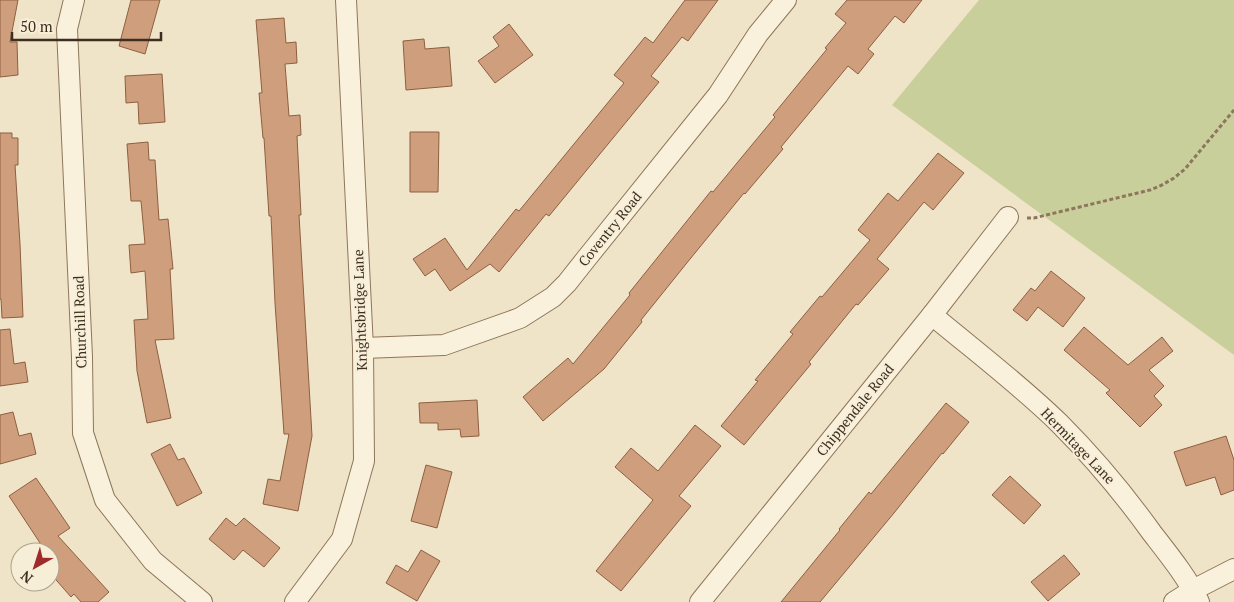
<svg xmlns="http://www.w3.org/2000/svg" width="1234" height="602" viewBox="0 0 1234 602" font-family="'PT Serif',serif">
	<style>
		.green { fill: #c9cf9b }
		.building { fill: #cf9f7d; stroke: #8d5f41 }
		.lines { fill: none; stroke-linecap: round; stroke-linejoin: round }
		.minor-casing { stroke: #8d765c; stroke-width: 22 }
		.path { stroke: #8d765c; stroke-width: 3; stroke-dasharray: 4 2.5; stroke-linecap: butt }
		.minor { stroke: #faf1dc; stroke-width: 20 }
		.labels { text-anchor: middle; stroke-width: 4; stroke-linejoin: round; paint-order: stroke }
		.street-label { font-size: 14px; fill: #3d2e20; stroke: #f7eed8 }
	</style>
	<rect width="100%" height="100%" fill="#f0e4c8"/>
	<path class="green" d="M 979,0 L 1234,0 L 1234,355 L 892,105 Z"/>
	<g class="building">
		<path d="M 0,0 L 18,0 L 10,42 L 17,42 L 18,75 L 0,77 Z"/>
		<path d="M 131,0 L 160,0 L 145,54 L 119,46 Z"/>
		<path d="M 685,0 L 718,0 L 688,41 L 682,37 L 651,76 L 659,82 L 549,216 L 546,214 L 499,272 L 490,264 L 450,291 L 435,269 L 425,276 L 413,259 L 445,238 L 467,270 L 516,209 L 519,211 L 624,83 L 614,75 L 645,37 L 653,43 Z"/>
		<path d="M 847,0 L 922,0 L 904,23 L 895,16 L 868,49 L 874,54 L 858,74 L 848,66 L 781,147 L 783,149 L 745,194 L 744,193 L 686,264 L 641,320 L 642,322 L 604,369 L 543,421 L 523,397 L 568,358 L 573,364 L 630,295 L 629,293 L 711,191 L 713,192 L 775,117 L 773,115 L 827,49 L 825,48 L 846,23 L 835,14 Z"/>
		<path d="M 284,18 L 286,43 L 296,42 L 297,63 L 285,64 L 289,116 L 300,115 L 301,135 L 297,136 L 301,215 L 299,215 L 312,436 L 298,511 L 263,504 L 268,479 L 280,481 L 289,434 L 284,434 L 275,303 L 271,216 L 269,216 L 264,138 L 263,138 L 259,93 L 262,93 L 256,20 Z"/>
		<path d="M 509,24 L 533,55 L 495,83 L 478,61 L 499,46 L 493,37 Z"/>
		<path d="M 424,39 L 425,49 L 449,47 L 452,86 L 406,90 L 403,41 Z"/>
		<path d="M 162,74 L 165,122 L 139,124 L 138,102 L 126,103 L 125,76 Z"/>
		<path d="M 410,132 L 439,132 L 438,192 L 410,192 Z"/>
		<path d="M 0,133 L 12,133 L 12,138 L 18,138 L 18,165 L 15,165 L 20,244 L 23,317 L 2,318 L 1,299 L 0,299 Z"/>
		<path d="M 148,142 L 149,160 L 155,160 L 159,220 L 168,219 L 173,269 L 170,269 L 174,339 L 155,340 L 171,418 L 147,423 L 137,371 L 134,320 L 148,319 L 145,271 L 131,273 L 129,245 L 145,244 L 141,201 L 131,201 L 127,144 Z"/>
		<path d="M 938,153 L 964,173 L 933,210 L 924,202 L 877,259 L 889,269 L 858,305 L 856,304 L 809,362 L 811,364 L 744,445 L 721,426 L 758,381 L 755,380 L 793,334 L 790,332 L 820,296 L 822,297 L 870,240 L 858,230 L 888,193 L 898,201 Z"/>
		<path d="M 1051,271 L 1085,298 L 1063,327 L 1038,307 L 1027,321 L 1013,310 L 1031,288 L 1035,291 Z"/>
		<path d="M 1084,327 L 1128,365 L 1162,337 L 1173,351 L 1149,370 L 1164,386 L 1154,396 L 1162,405 L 1140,427 L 1106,393 L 1110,390 L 1064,350 Z"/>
		<path d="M 10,329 L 14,364 L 25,362 L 28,382 L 0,386 L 0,330 Z"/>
		<path d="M 477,400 L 479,436 L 461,437 L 460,429 L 438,430 L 438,423 L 420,423 L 419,403 Z"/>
		<path d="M 946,403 L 969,422 L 943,454 L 942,453 L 894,513 L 820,602 L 781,602 L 840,530 L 839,529 L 869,492 L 871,494 Z"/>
		<path d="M 13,412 L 19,436 L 31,433 L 36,454 L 0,464 L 0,415 Z"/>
		<path d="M 695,425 L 721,446 L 679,496 L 691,506 L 621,591 L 596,571 L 653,500 L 615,467 L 631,448 L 658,471 Z"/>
		<path d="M 1226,436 L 1234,460 L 1234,490 L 1221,495 L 1215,477 L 1186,486 L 1174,452 Z"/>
		<path d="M 170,444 L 178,460 L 184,458 L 202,493 L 177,506 L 151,454 Z"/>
		<path d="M 426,465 L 452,472 L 437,528 L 411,521 Z"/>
		<path d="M 1010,476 L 1041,505 L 1024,524 L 992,495 Z"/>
		<path d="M 36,478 L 70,528 L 58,536 L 109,592 L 98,602 L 81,602 L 74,594 L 71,597 L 50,573 L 50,552 L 46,552 L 9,496 Z"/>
		<path d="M 226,518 L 236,526 L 244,518 L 280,548 L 264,567 L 243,550 L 234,560 L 209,539 Z"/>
		<path d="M 421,550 L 440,561 L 417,601 L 386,583 L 396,565 L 408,572 Z"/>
		<path d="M 1064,555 L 1080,574 L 1048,601 L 1031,582 Z"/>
	</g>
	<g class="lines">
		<g class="minor-casing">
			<g id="minor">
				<path d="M 74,0 L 67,29 L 82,357 L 83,433 L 105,500 L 153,561 L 202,602"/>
				<path d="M 932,315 C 974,350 1019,384 1059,423 C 1093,457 1124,494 1152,533 C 1169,555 1187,577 1199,602"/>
				<path d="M 363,348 L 444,345 L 520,318 L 553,297 L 567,283 L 586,259 L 718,95 L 758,34 L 786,0"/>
				<path d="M 295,602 L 342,539 L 364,461 L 363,348 L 346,0"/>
				<path d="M 700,602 L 932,315 L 1008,217"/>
				<path d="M 1174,602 L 1193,590 L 1234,569"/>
			</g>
		</g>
		<path class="path" d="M 1027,218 L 1034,218 L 1150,190 L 1162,185 L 1174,178 L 1185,169 L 1234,110"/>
		<use href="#minor" class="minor"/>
	</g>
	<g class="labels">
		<g class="street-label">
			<text transform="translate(610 229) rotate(-51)" y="5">Coventry Road</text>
			<text transform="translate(360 310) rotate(-92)" y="5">Knightsbridge Lane</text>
			<text transform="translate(80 322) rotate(-92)" y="5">Churchill Road</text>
			<text transform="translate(855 410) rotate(-51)" y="5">Chippendale Road</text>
			<text transform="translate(1078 446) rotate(46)" y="5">Hermitage Lane</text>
		</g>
	</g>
	<g transform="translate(35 567) rotate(219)"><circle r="24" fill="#f7eed8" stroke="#ada18e"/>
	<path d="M0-4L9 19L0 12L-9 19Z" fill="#9e2a2b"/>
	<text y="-8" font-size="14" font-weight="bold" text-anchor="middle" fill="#3d2e20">N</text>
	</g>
	<path d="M12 32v8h149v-8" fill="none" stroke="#3d2e20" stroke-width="2.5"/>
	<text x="20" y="32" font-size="15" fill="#3d2e20" stroke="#f7eed8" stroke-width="4" paint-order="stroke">50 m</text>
</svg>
